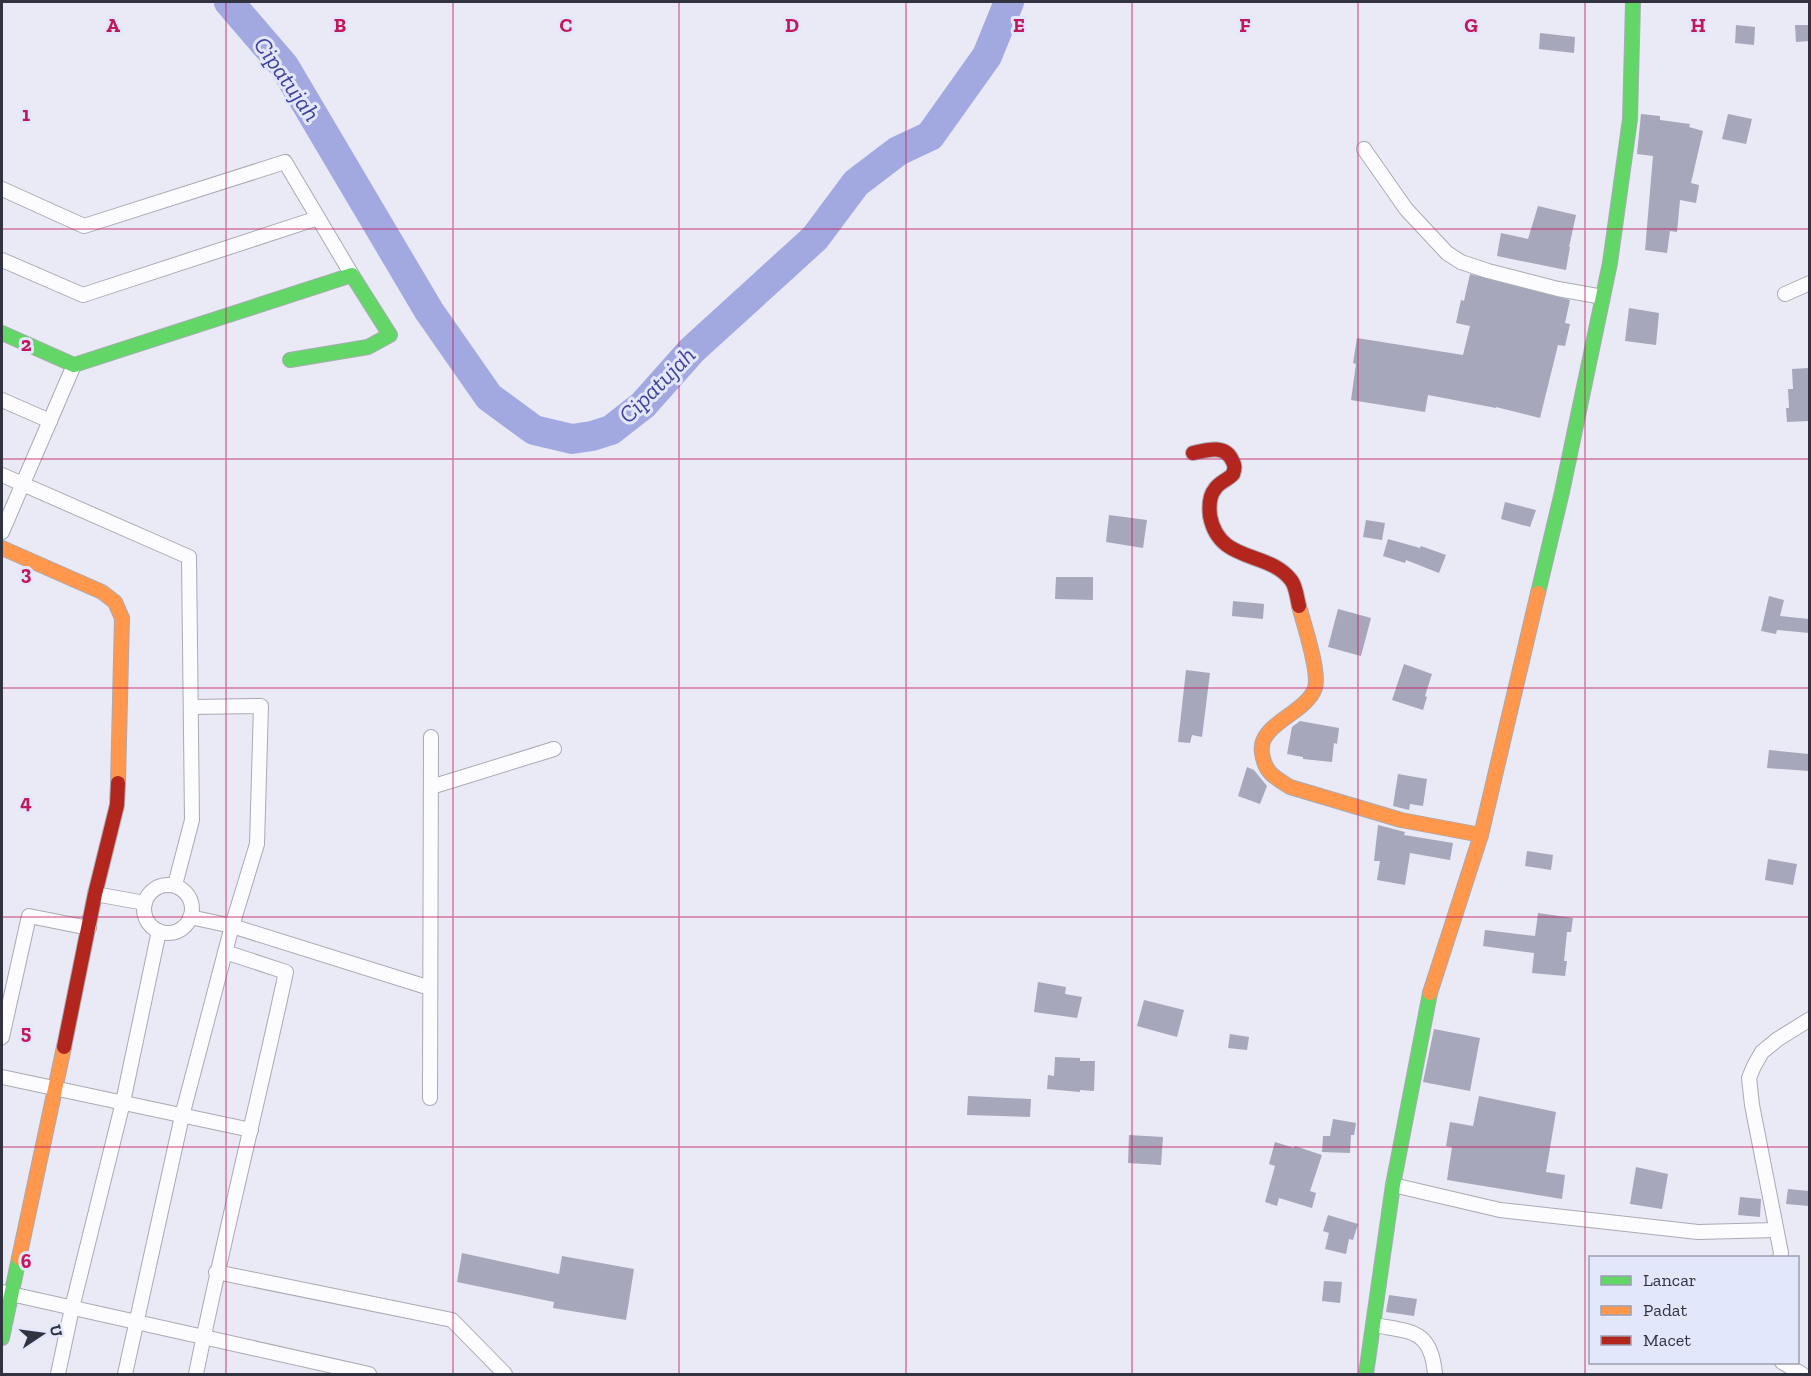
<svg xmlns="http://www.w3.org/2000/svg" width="1811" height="1376" viewBox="0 0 1811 1376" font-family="'Zilla Slab',serif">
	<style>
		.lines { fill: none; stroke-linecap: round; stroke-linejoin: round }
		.river { stroke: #a2a8e0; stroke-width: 30 }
		.building { fill: #a6a7ba }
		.street-casing { stroke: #a9aab4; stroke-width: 16 }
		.fast-casing { stroke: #a9aab4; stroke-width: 16 }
		.slow-casing { stroke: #a9aab4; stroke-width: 16 }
		.jam-casing { stroke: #a9aab4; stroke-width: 16 }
		.street { stroke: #fcfcfe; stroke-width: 14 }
		.fast { stroke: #63d668; stroke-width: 14 }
		.slow { stroke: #ff974d; stroke-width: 14 }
		.jam { stroke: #b3261e; stroke-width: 14 }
		.grid { fill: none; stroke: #c2185b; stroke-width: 1.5; stroke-opacity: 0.55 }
		.labels { text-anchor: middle; stroke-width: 6; stroke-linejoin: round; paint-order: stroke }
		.water-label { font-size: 24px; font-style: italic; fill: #41429b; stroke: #e3e7fb }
		.grid-label { font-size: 20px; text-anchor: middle; font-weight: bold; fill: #c2185b; stroke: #e3e7fb; stroke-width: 6; stroke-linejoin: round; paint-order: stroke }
	</style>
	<rect width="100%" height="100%" fill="#e9eaf5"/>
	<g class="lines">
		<path class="river" d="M 229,2 L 284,66 L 429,311 L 489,397 L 534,430 L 572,439 L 592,436 L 611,430 L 643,405 L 692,350 L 815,238 L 856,183 L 898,151 L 930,136 L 987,56 L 1009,2"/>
	</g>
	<g class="building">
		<path d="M 1736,25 L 1755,27 L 1754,45 L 1735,43 Z"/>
		<path d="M 1795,25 L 1809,25 L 1809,41 L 1796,42 Z"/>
		<path d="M 1540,33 L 1575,37 L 1574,53 L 1539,49 Z"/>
		<path d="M 1641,114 L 1660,116 L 1660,120 L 1690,124 L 1689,127 L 1703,131 L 1691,183 L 1699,185 L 1696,203 L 1680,200 L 1677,232 L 1670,231 L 1667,253 L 1645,250 L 1653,156 L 1637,154 Z"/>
		<path d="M 1728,114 L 1752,119 L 1746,144 L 1722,139 Z"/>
		<path d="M 1538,206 L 1576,215 L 1569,247 L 1570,247 L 1566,270 L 1497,256 L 1501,233 L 1528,239 Z"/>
		<path d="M 1470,274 L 1570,300 L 1565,323 L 1570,324 L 1565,346 L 1558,345 L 1540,418 L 1496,407 L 1496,408 L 1428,395 L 1425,412 L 1351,400 L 1356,364 L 1353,363 L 1357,338 L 1463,355 L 1470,326 L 1456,323 L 1461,300 L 1464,301 Z"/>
		<path d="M 1629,308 L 1659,313 L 1656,345 L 1625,341 Z"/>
		<path d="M 1809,368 L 1809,421 L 1787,422 L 1786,408 L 1789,408 L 1788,389 L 1793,389 L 1792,369 Z"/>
		<path d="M 1505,502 L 1536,510 L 1530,527 L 1501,519 Z"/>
		<path d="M 1109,515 L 1147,520 L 1143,548 L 1106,542 Z"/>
		<path d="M 1366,520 L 1385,523 L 1382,540 L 1363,537 Z"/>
		<path d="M 1388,539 L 1420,548 L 1421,546 L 1446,555 L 1439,573 L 1406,560 L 1405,563 L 1383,556 Z"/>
		<path d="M 1056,577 L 1093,577 L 1093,600 L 1055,599 Z"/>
		<path d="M 1769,596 L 1784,600 L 1780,616 L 1809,619 L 1809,633 L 1777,630 L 1776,634 L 1761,631 Z"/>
		<path d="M 1233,601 L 1264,604 L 1263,619 L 1232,616 Z"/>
		<path d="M 1338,609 L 1371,618 L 1361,656 L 1328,647 Z"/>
		<path d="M 1404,664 L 1432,674 L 1425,696 L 1427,697 L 1423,710 L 1392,700 Z"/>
		<path d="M 1186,670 L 1210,673 L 1202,737 L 1192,735 L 1190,743 L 1178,742 Z"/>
		<path d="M 1300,721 L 1339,728 L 1337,744 L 1334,743 L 1332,762 L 1303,759 L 1303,757 L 1287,754 L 1292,727 Z"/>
		<path d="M 1769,750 L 1809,754 L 1809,771 L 1767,768 Z"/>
		<path d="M 1247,767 L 1254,770 L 1267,786 L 1260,804 L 1238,796 Z"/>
		<path d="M 1398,774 L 1427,779 L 1423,806 L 1410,804 L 1409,810 L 1393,806 Z"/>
		<path d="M 1378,825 L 1405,832 L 1404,835 L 1453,843 L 1450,860 L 1410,853 L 1405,885 L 1377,880 L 1380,861 L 1374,861 Z"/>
		<path d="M 1527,851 L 1553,855 L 1551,870 L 1525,866 Z"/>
		<path d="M 1768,859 L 1797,864 L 1793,885 L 1765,880 Z"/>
		<path d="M 1538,913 L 1573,918 L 1571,932 L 1567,932 L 1564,961 L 1567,961 L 1565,976 L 1532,973 L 1534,953 L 1483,946 L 1485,930 L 1535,936 Z"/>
		<path d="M 1038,982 L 1066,987 L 1065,994 L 1082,997 L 1077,1018 L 1034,1012 Z"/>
		<path d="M 1144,1000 L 1184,1010 L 1177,1037 L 1137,1026 Z"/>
		<path d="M 1434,1029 L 1480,1038 L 1470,1091 L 1423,1082 Z"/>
		<path d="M 1230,1034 L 1249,1037 L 1247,1050 L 1228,1048 Z"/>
		<path d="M 1055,1057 L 1080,1058 L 1080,1061 L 1095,1061 L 1094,1091 L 1080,1090 L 1080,1092 L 1047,1089 L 1048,1075 L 1054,1076 Z"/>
		<path d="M 968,1096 L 1031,1099 L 1030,1117 L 967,1115 Z"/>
		<path d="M 1479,1096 L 1556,1112 L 1546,1172 L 1565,1175 L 1562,1199 L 1447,1180 L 1452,1147 L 1446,1146 L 1450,1122 L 1473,1126 Z"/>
		<path d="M 1333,1119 L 1356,1123 L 1354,1135 L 1351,1135 L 1350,1153 L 1322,1152 L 1323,1136 L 1330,1136 Z"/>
		<path d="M 1129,1135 L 1163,1137 L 1161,1165 L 1128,1163 Z"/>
		<path d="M 1275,1142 L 1294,1148 L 1295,1146 L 1322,1155 L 1310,1191 L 1316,1193 L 1312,1208 L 1279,1198 L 1277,1206 L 1265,1202 L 1275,1166 L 1269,1164 Z"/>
		<path d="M 1636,1167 L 1668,1174 L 1662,1209 L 1630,1204 Z"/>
		<path d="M 1788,1189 L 1809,1191 L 1809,1206 L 1786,1204 Z"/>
		<path d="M 1740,1197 L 1761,1199 L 1760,1217 L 1738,1215 Z"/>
		<path d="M 1328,1215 L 1358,1224 L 1353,1240 L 1349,1239 L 1346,1254 L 1325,1249 L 1329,1233 L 1323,1231 Z"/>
		<path d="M 462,1253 L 559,1274 L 562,1256 L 634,1269 L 626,1320 L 553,1308 L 554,1302 L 457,1282 Z"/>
		<path d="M 1324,1281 L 1342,1282 L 1340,1303 L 1322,1301 Z"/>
		<path d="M 1389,1295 L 1417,1299 L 1414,1316 L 1386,1312 Z"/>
	</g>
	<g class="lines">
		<g class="street-casing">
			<g id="street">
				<path d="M 1364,149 L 1406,209 L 1447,253 L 1461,262 L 1488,271 L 1558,289 L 1603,297"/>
				<path d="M 2,189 L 84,226 L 285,162 L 352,275"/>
				<path d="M 2,260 L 83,295 L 318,218"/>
				<path d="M 1785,294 L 1810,283"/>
				<path d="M 2,400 L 50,421"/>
				<path d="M 2,475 L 189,557 L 192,820 L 175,885"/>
				<path d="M 2,532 L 74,365"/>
				<path d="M 431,787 L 554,749"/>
				<circle cx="168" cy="909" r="24"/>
				<path d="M 95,894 L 145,903"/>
				<path d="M 190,917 L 232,926 L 430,988"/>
				<path d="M 2,1037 L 29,916 L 89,928"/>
				<path d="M 2,1077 L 251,1130"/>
				<path d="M 430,1098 L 431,737"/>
				<path d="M 1393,1185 L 1500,1210 L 1698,1232 L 1776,1230"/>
				<path d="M 1780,1258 L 1781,1253 L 1752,1105 L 1749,1078 L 1754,1066 L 1762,1052 L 1778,1039 L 1810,1019"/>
				<path d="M 216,1272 L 452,1320 L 505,1374"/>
				<path d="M 2,1292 L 369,1374"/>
				<path d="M 1374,1325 C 1411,1332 1431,1329 1435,1374"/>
				<path d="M 1782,1362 L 1802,1374"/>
				<path d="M 58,1374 L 72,1308 L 123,1102 L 159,931"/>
				<path d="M 125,1374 L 182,1116 L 232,926 L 257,844 L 261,706 L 192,707"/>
				<path d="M 196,1374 C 223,1240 257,1107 286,972 L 225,952"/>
			</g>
		</g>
		<g class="fast-casing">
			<g id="fast">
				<path d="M 2,333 L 74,365 L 352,275 L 390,335 L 368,347 L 290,360"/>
				<path d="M 1538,593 L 1562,492 L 1610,263 L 1630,119 L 1633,2"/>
				<path d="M 2,1338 L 19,1258"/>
				<path d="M 1366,1374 L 1393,1185 L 1430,993"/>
			</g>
		</g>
		<g class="slow-casing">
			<g id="slow">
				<path d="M 2,548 L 102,592 L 115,602 L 122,618 L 118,783"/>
				<path d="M 1299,606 C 1304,625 1320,672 1315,688 C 1306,714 1257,724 1262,753 C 1265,773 1274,777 1290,787 L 1401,820 L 1481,835"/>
				<path d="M 1430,993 L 1481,835 L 1538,593"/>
				<path d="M 19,1258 L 64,1047"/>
			</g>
		</g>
		<g class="jam-casing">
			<g id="jam">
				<path d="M 1193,453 C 1206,450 1225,444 1232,460 C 1235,465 1235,468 1233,474 C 1228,480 1219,482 1215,489 C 1209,496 1209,507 1210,516 C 1219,564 1268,550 1291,580 C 1296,586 1297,598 1299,606"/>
				<path d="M 64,1047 L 95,894 L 117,805 L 118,783"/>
			</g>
		</g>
		<use href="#street" class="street"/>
		<use href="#fast" class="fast"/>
		<use href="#slow" class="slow"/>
		<use href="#jam" class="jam"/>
	</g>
	<path class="grid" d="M 226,2 L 226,1374M 453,2 L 453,1374M 679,2 L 679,1374M 906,2 L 906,1374M 1132,2 L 1132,1374M 1358,2 L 1358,1374M 1585,2 L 1585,1374M 2,229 L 1810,229M 2,459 L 1810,459M 2,688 L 1810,688M 2,917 L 1810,917M 2,1147 L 1810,1147"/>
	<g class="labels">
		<g class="water-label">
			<text transform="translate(287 79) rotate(55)" y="8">Cipatujah</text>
			<text transform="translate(657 385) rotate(-45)" y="8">Cipatujah</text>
		</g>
	</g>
	<g class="grid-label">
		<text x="113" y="32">A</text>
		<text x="340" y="32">B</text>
		<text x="566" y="32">C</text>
		<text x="792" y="32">D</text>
		<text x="1019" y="32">E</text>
		<text x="1245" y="32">F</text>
		<text x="1471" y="32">G</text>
		<text x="1698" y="32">H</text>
		<text x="26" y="121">1</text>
		<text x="26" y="351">2</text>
		<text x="26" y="580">3</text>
		<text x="26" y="809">4</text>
		<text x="26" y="1039">5</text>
		<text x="26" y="1268">6</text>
	</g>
	<rect width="1811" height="1376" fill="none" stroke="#313340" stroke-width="6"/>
	<rect x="1589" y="1256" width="210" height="108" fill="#e3e7fb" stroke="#9c9fb0" stroke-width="1.5"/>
	<rect x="1601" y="1276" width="30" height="9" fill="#63d668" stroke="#9c9fb0" stroke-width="1.5"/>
	<text x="1643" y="1286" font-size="18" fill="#313340">Lancar</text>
	<rect x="1601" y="1306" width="30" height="9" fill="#ff974d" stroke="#9c9fb0" stroke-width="1.5"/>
	<text x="1643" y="1316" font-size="18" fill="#313340">Padat</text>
	<rect x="1601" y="1336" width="30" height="9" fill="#b3261e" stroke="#9c9fb0" stroke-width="1.5"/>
	<text x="1643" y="1346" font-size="18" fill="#313340">Macet</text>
	<g transform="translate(42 1334) rotate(77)" stroke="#e3e7fb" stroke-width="4.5" paint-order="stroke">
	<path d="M0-4.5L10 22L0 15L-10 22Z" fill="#313340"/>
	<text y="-9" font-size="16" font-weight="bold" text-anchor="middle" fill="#313340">U</text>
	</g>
</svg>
